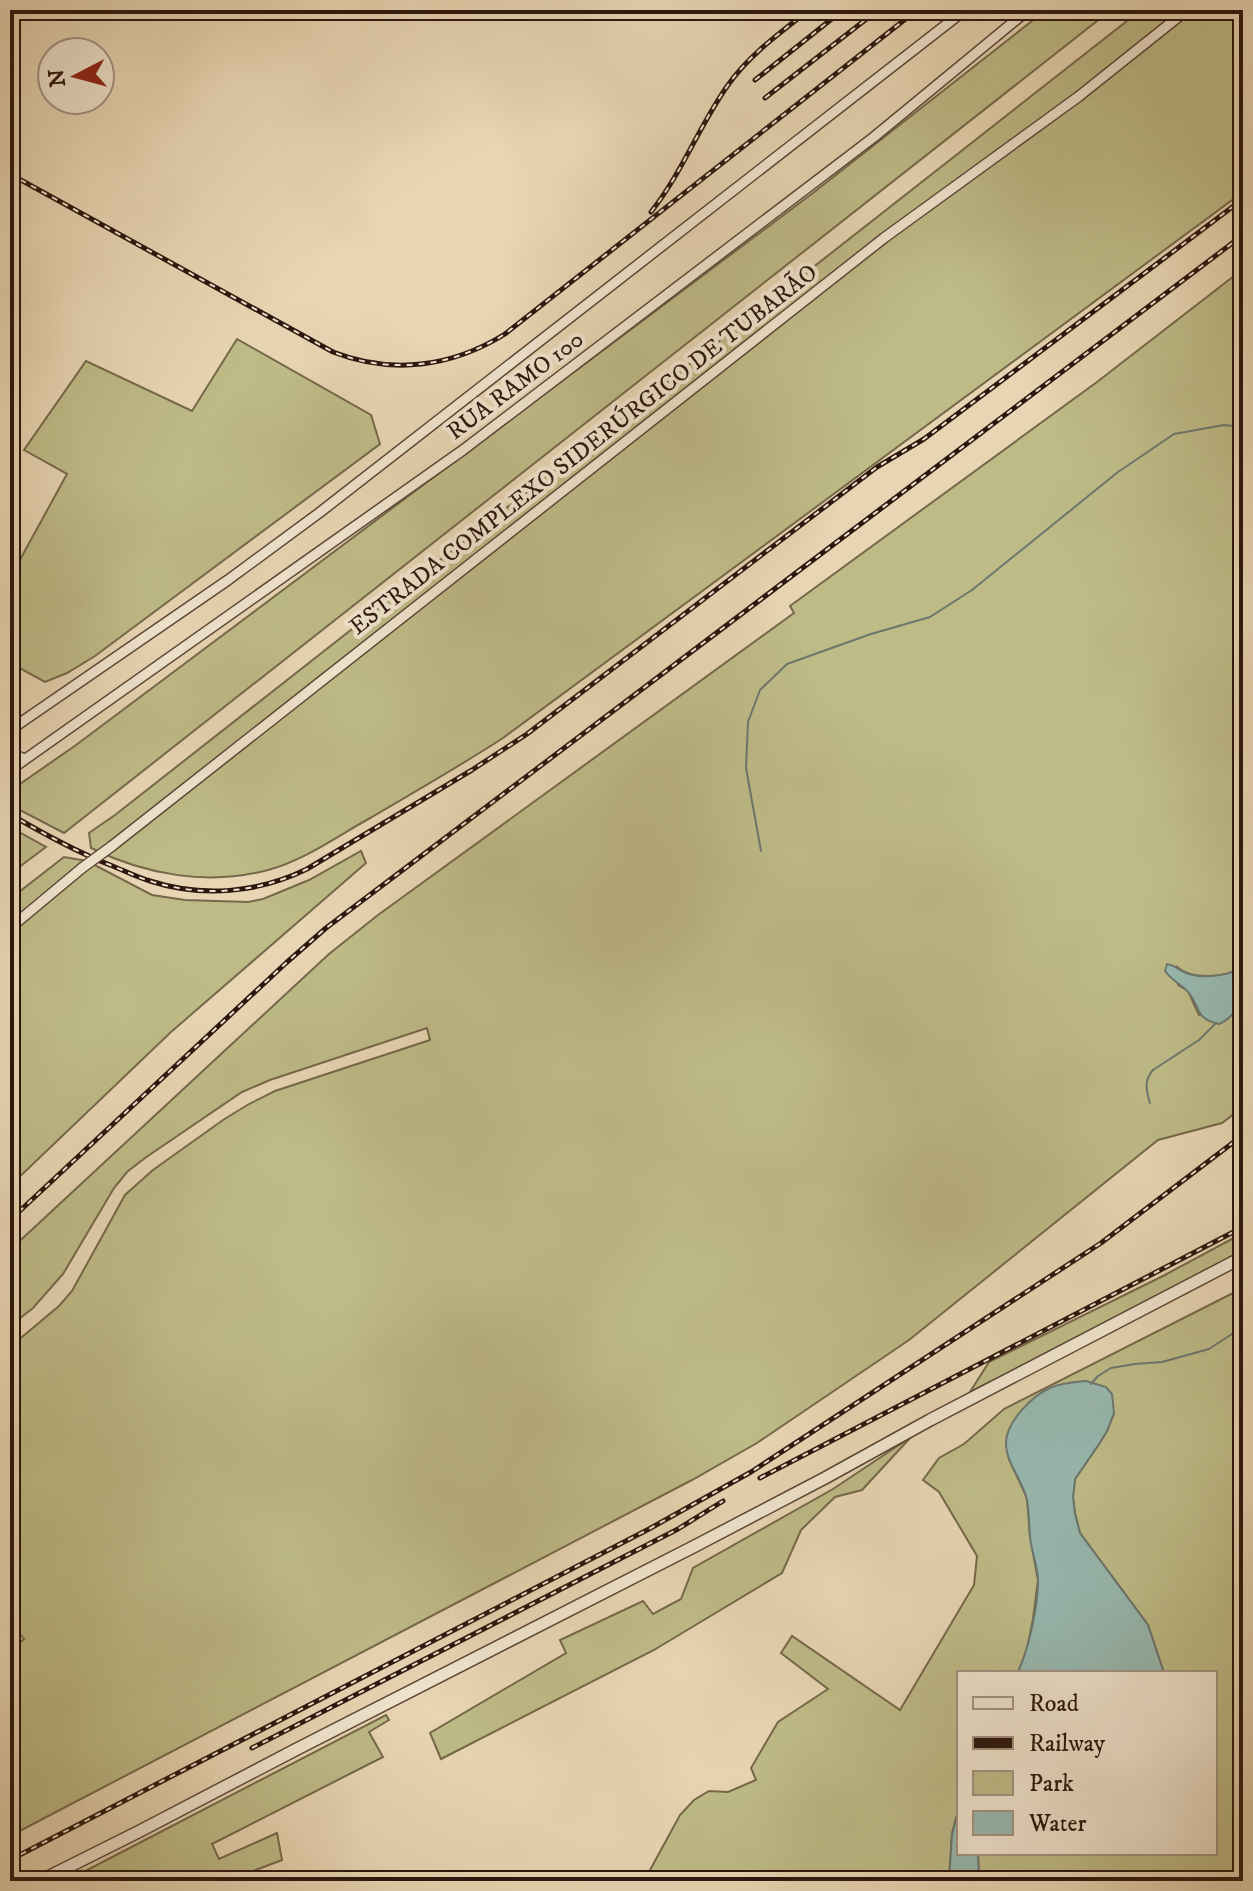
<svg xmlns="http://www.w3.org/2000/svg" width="1253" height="1891" viewBox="0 0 1253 1891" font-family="'IM FELL DW Pica',serif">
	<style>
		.green { fill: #bebb87; stroke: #75684a; stroke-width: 2 }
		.water { fill: #97b8af; stroke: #6c776f; stroke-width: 2 }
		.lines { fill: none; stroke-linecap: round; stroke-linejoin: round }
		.stream { stroke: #6c776f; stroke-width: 2 }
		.minor-casing { stroke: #5b4637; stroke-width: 12 }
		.tertiary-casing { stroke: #5b4637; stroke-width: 14 }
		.minor { stroke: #f0e4ce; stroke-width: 9 }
		.tertiary { stroke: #f0e4ce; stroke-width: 11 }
		.rail-casing { stroke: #2c160e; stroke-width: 5 }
		.rail { stroke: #f0e4ce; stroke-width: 2; stroke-dasharray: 6; stroke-linecap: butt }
		.minor-bridge-casing { stroke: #5b4637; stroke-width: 12; stroke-linecap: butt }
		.minor-bridge { stroke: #f0e4ce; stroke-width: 9 }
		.labels { text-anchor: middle; stroke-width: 8; stroke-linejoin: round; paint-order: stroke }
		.street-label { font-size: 24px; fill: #2c160e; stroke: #f0e4ce }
	</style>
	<rect width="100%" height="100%" fill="#e8d5b3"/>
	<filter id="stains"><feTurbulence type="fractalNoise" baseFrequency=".0025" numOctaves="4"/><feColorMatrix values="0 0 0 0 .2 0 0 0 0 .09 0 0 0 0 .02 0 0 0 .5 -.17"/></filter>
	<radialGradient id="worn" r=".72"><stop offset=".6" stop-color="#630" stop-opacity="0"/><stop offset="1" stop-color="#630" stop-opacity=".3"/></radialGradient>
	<g class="green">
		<path d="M 1046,10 L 1111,10 L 64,833 L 10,805 L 10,791 L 76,745 L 813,193 Z"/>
		<path d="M 1141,10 L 1243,10 L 1243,192 L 503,738 C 460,766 416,791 372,817 C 339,835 305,860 268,870 C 208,886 146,875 91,848 L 89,833 L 115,815 Z"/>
		<path d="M 1243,269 L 1243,967 C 1226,977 1193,981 1177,967 L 1178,985 L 1188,991 L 1199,1015 L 1243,997 L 1243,1107 L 1222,1123 L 1158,1140 L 909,1340 L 757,1443 L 692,1480 L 10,1836 L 10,1650 L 24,1639 L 10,1621 L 10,1347 L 59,1306 L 72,1291 L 125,1195 L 153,1170 L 223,1120 L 249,1104 L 275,1091 L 430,1040 L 427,1028 L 270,1080 L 242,1092 L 145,1158 L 127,1172 L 114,1188 L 63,1274 L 33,1308 L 10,1326 L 10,1250 L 329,954 L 378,915 L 794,613 L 790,606 L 1097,382 Z"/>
		<path d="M 237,339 L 371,415 L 380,444 L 95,656 L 67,673 L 45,682 L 10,663 L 10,578 L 67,474 L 24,450 L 86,361 L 192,411 Z"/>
		<path d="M 10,827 L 46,847 L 10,874 Z"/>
		<path d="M 361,851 L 366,863 L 171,1032 L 10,1186 L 10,899 L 64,857 L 87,861 L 152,895 L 185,900 L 248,902 L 263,899 L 309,880 Z"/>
		<path d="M 1243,1233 L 1243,1255 L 970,1392 L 989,1362 L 1163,1276 Z"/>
		<path d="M 1243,1288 L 1243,1881 L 979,1881 L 978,1853 L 1215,1853 L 1215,1673 L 1164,1673 L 1148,1625 L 1080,1533 L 1075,1513 L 1073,1497 L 1075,1479 L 1099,1444 L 1107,1431 L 1114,1413 L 1023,1409 L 1014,1421 L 1006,1441 L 1009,1459 L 1027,1498 L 1030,1536 L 1038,1580 L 1033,1619 L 1025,1659 L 1017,1673 L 959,1673 L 959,1807 L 952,1834 L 949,1881 L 644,1881 L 680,1815 L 694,1800 L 709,1791 L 728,1792 L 756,1780 L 751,1768 L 778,1722 L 828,1689 L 781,1653 L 792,1636 L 900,1710 L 974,1585 L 977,1556 L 939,1492 L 923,1480 L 939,1458 L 964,1444 L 1004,1409 Z"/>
		<path d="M 911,1437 L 862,1490 L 835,1497 L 801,1530 L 782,1573 L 654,1650 L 441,1759 L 430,1733 L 566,1653 L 560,1640 L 643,1601 L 653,1614 L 681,1599 L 693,1568 L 833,1489 Z"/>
		<path d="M 386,1715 L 389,1720 L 369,1732 L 383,1757 L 212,1844 L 219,1859 L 277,1833 L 282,1860 L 227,1881 L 66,1881 Z"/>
	</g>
	<g class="water">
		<path d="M 1167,964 C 1175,965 1177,969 1184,972 C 1202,980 1228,976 1243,967 L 1243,997 L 1239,1000 C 1237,1011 1229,1020 1219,1024 C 1195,1019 1201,1008 1189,993 C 1183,985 1173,982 1165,971 Z"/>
		<path d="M 1086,1381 L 1106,1387 L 1112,1394 L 1114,1413 L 1107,1431 L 1099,1444 L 1075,1479 L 1073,1497 L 1075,1514 L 1080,1533 L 1148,1625 L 1164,1673 L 1017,1673 C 1028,1653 1039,1602 1038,1578 C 1037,1564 1031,1550 1030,1536 C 1029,1525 1029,1512 1027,1500 C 1023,1480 1006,1464 1006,1443 C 1006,1422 1032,1396 1050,1388 C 1061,1383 1074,1382 1086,1381 Z"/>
		<path d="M 959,1807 L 959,1853 L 978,1853 L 979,1881 L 949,1881 L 952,1834 Z"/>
	</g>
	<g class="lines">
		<g class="stream">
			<path d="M 761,851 L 746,768 L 748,722 L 760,690 L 787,664 L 871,634 L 930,617 L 972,590 L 1118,472 L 1174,434 L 1224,425 L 1243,427"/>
			<path d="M 1150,1103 C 1146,1090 1144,1080 1153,1070 L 1199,1040 L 1216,1023"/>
			<path d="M 1091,1384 L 1098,1376 L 1111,1368 L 1135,1364 L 1162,1362 L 1209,1349 L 1235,1332 L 1243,1323"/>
		</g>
		<g class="minor-casing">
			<g id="minor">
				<path d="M 10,730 L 228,580 L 319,513 L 965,10"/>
				<path d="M 10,752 L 24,759"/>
				<path d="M 10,770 L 463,450 L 874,137 L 1028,10"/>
				<path d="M 112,846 L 884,238 L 1078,97 L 1187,10"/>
				<path d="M 10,928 L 82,868"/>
			</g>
		</g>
		<g class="tertiary-casing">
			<path id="tertiary" d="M 40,1881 L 138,1832 L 297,1749 L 695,1546 L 825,1478 L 930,1420 L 1243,1257"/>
		</g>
		<use href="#minor" class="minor"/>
		<use href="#tertiary" class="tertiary"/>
		<g class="rail-casing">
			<g id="rail">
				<path d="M 755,80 L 843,10"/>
				<path d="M 765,98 L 878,10"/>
				<path d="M 10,174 L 333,352 C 392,375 452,367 505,334 L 917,10"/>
				<path d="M 651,212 C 682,173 699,126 728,85 C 750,54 780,33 809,10"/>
				<path d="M 10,814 C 42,833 75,851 110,865 C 123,870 136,877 150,881 C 203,898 258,893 307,869 L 472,770 L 527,734 L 877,467 L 924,439 L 1243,199"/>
				<path d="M 10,1220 L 286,963 L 326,928 L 1243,235"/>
				<path d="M 760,1478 L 1243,1227"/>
				<path d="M 252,1748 L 678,1529 L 723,1501"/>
				<path d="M 10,1860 L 649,1529 L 751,1472 L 1101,1243 L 1243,1135"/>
			</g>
		</g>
		<use href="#rail" class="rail"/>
		<g class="minor-bridge-casing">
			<path id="minor-bridge" d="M 82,868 L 112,846"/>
		</g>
		<use href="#minor-bridge" class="minor-bridge"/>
	</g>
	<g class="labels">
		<g class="street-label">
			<text transform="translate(515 385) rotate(-37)" y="8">RUA RAMO 100</text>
			<text transform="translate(583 449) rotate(-38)" y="8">ESTRADA COMPLEXO SIDERÚRGICO DE TUBARÃO</text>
		</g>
	</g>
	<rect width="1253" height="1891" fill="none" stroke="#e8d5b3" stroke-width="40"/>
	<rect x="12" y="12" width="1229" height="1867" fill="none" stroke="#2c160e" stroke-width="4"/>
	<rect x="20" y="20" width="1213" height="1851" fill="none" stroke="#2c160e" stroke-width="2"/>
	<rect x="957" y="1671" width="260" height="184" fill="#f0e4ce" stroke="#a29281" stroke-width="2"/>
	<rect x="973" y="1697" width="40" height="12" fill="#f0e4ce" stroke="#a29281" stroke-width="2"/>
	<text x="1029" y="1711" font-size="24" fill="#2c160e">Road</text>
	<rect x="973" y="1737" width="40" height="12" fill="#2c160e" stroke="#a29281" stroke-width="2"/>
	<text x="1029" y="1751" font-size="24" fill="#2c160e">Railway</text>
	<rect x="973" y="1771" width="40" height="24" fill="#bebb87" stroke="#a29281" stroke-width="2"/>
	<text x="1029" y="1791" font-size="24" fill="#2c160e">Park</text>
	<rect x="973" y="1811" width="40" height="24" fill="#97b8af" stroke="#a29281" stroke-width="2"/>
	<text x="1029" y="1831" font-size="24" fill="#2c160e">Water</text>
	<g transform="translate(76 76) rotate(264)"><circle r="38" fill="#f0e4ce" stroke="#a29281" stroke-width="2"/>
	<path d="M0-6L14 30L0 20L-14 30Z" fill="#8f2418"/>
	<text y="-12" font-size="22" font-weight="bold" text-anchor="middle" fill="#2c160e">N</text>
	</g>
	<rect width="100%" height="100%" filter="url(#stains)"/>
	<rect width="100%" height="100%" fill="url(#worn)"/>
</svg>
